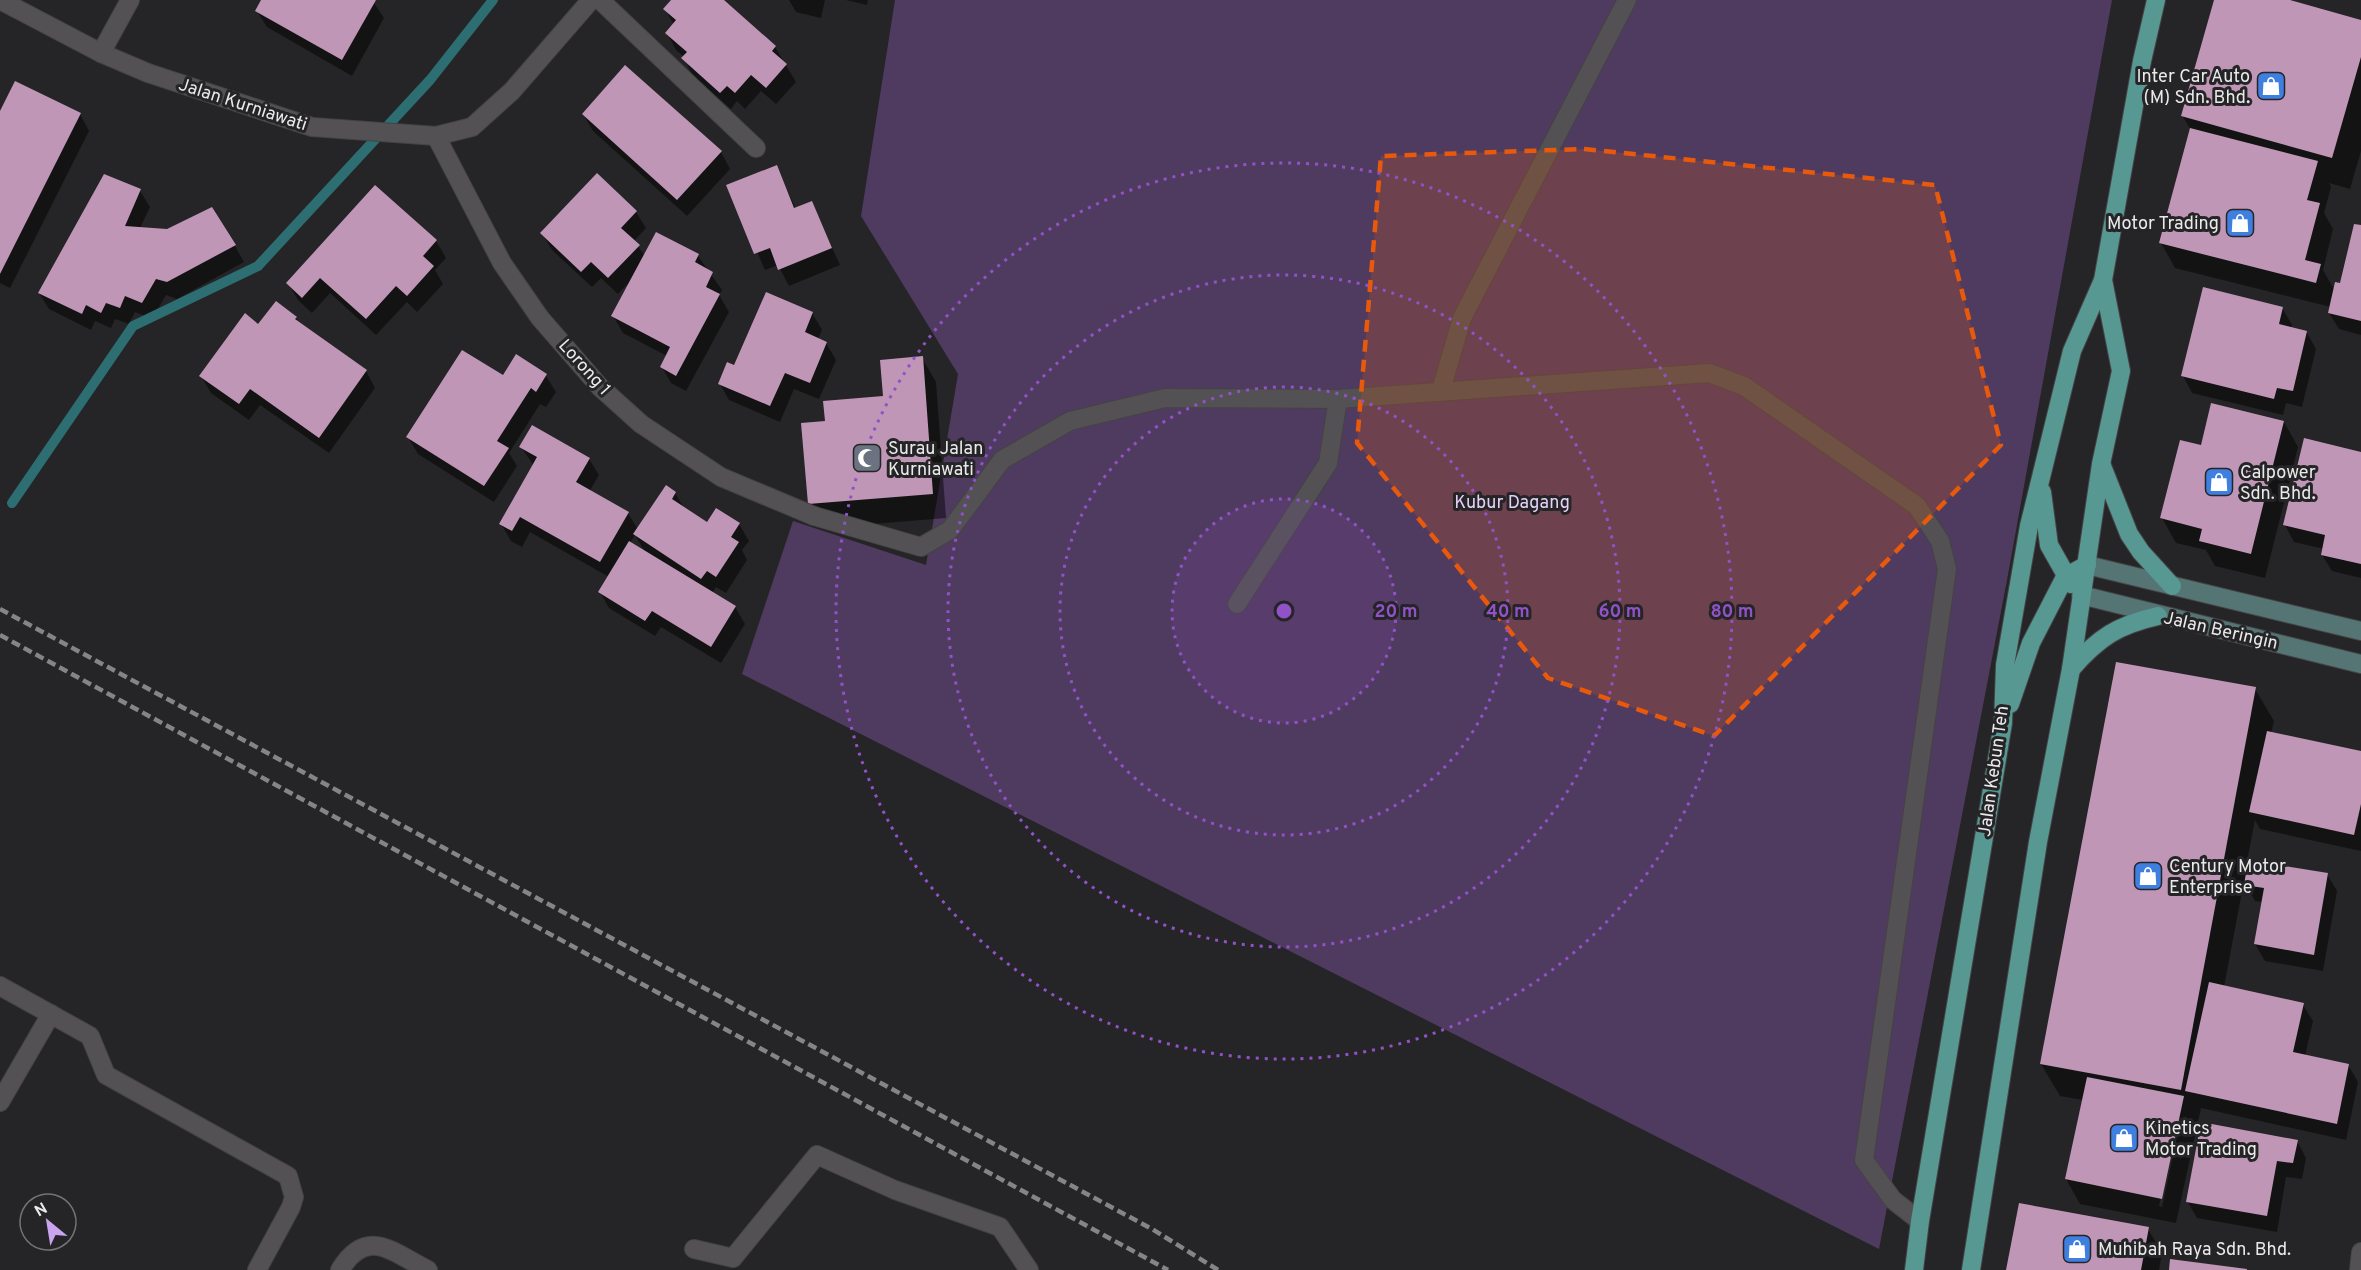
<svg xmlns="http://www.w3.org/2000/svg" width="2361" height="1270" viewBox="0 0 2361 1270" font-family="Overpass,sans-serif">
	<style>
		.green { fill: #503b60 }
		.shadow { fill: #0007; fill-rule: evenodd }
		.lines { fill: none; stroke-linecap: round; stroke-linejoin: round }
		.stream { stroke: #2c6e71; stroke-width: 10 }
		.building { fill: #c096b7 }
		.lane-casing { stroke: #444344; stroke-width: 20 }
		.street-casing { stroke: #444344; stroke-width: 20 }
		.secondary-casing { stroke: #444344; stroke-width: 20 }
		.primary-casing { stroke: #444344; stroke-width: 20 }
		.lane { stroke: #535154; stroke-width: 18 }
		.street { stroke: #535154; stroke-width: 18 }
		.secondary { stroke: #557474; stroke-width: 18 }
		.primary { stroke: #579893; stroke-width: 18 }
		.rail { stroke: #868586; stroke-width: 4.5; stroke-dasharray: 9 4.5; stroke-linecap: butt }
		.marked { fill: #e8590c; fill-opacity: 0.2; stroke: #e8590c; stroke-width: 4.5; stroke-dasharray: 12 8; stroke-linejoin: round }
		.ring { fill: none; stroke: #9152c8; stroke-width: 3; stroke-dasharray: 3 6 }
		.labels { text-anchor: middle; stroke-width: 6; stroke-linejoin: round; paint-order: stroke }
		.poi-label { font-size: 18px; fill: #ebeaeb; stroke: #252426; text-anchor: start }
		.street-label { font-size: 18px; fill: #ebeaeb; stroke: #252426 }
		.park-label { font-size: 18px; fill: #e5d0f7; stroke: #252426 }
		.centre { fill: #9152c8; stroke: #252426; stroke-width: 3 }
		.ring-label { font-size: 18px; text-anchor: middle; font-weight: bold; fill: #9152c8; stroke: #252426; stroke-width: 6; stroke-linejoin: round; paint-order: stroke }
	</style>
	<rect width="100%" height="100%" fill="#252426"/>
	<path class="green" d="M 895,0 L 2112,0 L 2007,580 L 1879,1249 L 742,674 L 793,521 L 926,565 L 958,374 L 861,216 Z"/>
	<g class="shadow">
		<path d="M 263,0 L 372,0 L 384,18 L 352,76 L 267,27 L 257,11 Z"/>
		<path d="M 673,0 L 722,0 L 775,47 L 796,82 L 776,104 L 761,91 L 745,109 L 737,101 L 731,109 L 692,75 L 684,57 L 676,50 L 667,33 L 674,25 L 665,9 Z"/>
		<path d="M 789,0 L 825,0 L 821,18 L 796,12 Z"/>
		<path d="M 846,0 L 868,0 L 867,5 Z"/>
		<path d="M 2215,0 L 2284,0 L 2361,21 L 2361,151 L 2350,189 L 2329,183 L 2331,187 L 2324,213 L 2333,229 L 2323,270 L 2335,291 L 2341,285 L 2361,227 L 2361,335 L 2339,329 L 2329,313 L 2331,307 L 2175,268 L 2161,243 L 2191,130 L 2182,115 Z"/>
		<path d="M 0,114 L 80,114 L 89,131 L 10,288 L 0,283 Z"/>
		<path d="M 583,114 L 721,152 L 730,169 L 687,216 L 593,131 Z"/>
		<path d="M 776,167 L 796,209 L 812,203 L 840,265 L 789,286 L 778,265 L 765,270 L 728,186 Z"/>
		<path d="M 597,175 L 636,212 L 646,228 L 634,241 L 645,256 L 657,234 L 698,256 L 722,290 L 719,295 L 729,312 L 686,391 L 671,383 L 662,367 L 667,356 L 623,333 L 613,316 L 631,280 L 618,294 L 601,278 L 592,287 L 552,250 L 542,233 Z"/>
		<path d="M 140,191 L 150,207 L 140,228 L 235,246 L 244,262 L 177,299 L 166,295 L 152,319 L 135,312 L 129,324 L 115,319 L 111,328 L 95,321 L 91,330 L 49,309 L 39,293 Z"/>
		<path d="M 436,241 L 446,258 L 435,270 L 443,284 L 417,312 L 407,302 L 376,335 L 330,293 L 312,313 L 298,300 L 288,283 Z"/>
		<path d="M 2282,308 L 2292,325 L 2291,329 L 2307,333 L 2316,349 L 2302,407 L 2286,403 L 2283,415 L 2192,393 L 2183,376 Z"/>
		<path d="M 812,313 L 822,330 L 818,339 L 826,343 L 836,360 L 819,399 L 794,389 L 780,422 L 729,400 L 720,384 L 735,367 Z"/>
		<path d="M 296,318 L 300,324 L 366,371 L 375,388 L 329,453 L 260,405 L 249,420 L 211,393 L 201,376 Z"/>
		<path d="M 922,358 L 936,382 L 946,518 L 824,528 L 810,503 L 826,422 L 884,398 Z"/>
		<path d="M 546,376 L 556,392 L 546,407 L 540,404 L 509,453 L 517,466 L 494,502 L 418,454 L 408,437 Z"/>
		<path d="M 2284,422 L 2298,447 L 2265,578 L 2215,566 L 2206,550 L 2176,543 L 2162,518 L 2202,447 Z"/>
		<path d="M 521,447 L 589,459 L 599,475 L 589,492 L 628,513 L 638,530 L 675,493 L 684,508 L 707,524 L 739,524 L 749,541 L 742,550 L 747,560 L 726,593 L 716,587 L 712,593 L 735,607 L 745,624 L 721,663 L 661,627 L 655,636 L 609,608 L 600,592 L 609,577 L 530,532 L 522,547 L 511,541 L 501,524 L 534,466 ZM 635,535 L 645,552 L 630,543 Z"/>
		<path d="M 2361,453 L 2361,578 L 2332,571 L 2322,555 L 2324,549 L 2294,542 L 2285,525 Z"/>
		<path d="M 2255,689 L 2274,721 L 2271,733 L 2361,753 L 2361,851 L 2260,829 L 2255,820 L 2247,861 L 2327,874 L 2337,891 L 2323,971 L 2265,961 L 2255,944 L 2263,902 L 2255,901 L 2244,881 L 2224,987 L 2303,1005 L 2313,1021 L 2305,1056 L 2348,1065 L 2358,1082 L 2346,1140 L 2201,1108 L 2176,1223 L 2080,1204 L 2066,1179 L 2083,1100 L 2060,1096 L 2041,1064 ZM 2178,1118 L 2181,1118 L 2162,1207 L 2159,1206 Z"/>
		<path d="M 2297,1141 L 2306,1158 L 2302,1179 L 2286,1177 L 2277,1232 L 2197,1218 L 2187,1201 Z"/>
		<path d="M 2148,1229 L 2162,1253 L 2159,1270 L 2007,1270 Z"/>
	</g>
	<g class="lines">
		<path class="stream" d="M 12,503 L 133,326 L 258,266 L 430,80 L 493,0"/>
	</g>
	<g class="building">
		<path d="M 261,0 L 376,0 L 342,60 L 255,11 Z"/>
		<path d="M 671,0 L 724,0 L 776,46 L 772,51 L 787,64 L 766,88 L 751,75 L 735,93 L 727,86 L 720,93 L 681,58 L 687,52 L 665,33 L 676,20 L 663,9 Z"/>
		<path d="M 2214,0 L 2290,0 L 2361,20 L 2361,57 L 2332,158 L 2181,116 Z"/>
		<path d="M 625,65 L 722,151 L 677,200 L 582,114 Z"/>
		<path d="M 15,81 L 81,113 L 0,274 L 0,111 Z"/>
		<path d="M 2190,128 L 2318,161 L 2307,200 L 2320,203 L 2305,260 L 2321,264 L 2316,283 L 2159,243 Z"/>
		<path d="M 777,165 L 794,208 L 812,201 L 832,248 L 778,270 L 770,248 L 754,254 L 726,185 Z"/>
		<path d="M 597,173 L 637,211 L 621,228 L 640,245 L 608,278 L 591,262 L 581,272 L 540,233 Z"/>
		<path d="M 104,174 L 141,189 L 125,226 L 167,229 L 212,207 L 236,245 L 167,282 L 156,279 L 142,303 L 125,296 L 120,308 L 106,303 L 101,313 L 86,305 L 82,314 L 38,293 Z"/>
		<path d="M 375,185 L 437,240 L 423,256 L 434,266 L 407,296 L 396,286 L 366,319 L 320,278 L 302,298 L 286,283 Z"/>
		<path d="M 2354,224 L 2361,225 L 2361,321 L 2328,313 L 2335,282 L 2340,283 Z"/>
		<path d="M 656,232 L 699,254 L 695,262 L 713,272 L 706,287 L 720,294 L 676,376 L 660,367 L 670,347 L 611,316 Z"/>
		<path d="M 2203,287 L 2283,307 L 2279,324 L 2307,331 L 2293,391 L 2277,388 L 2274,399 L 2181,376 Z"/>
		<path d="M 766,292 L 813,312 L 805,332 L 827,342 L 810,383 L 785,373 L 770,406 L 718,384 L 727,362 L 734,365 Z"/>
		<path d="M 276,301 L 297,317 L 295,319 L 367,370 L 319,438 L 250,389 L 239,404 L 199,376 L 245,313 L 258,324 Z"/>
		<path d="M 462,350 L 503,375 L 516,354 L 547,374 L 536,392 L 531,388 L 497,441 L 509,448 L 484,486 L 406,437 Z"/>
		<path d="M 923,356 L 933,494 L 808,504 L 801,423 L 825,421 L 823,401 L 883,396 L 880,360 Z"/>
		<path d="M 2211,403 L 2284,421 L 2251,554 L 2199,541 L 2202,529 L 2160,518 L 2180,440 L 2201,445 Z"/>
		<path d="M 532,425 L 590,458 L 576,482 L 629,512 L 600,562 L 520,517 L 512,531 L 499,524 L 537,457 L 519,447 Z"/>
		<path d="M 2304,438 L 2361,452 L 2361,564 L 2321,555 L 2325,535 L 2283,525 Z"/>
		<path d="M 666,485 L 676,492 L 672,499 L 707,522 L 716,508 L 740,523 L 731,537 L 739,542 L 716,577 L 707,571 L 701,579 L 633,534 Z"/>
		<path d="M 629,541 L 736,606 L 711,647 L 652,611 L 645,621 L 598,592 Z"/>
		<path d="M 2116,662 L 2256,687 L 2181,1090 L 2040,1064 Z"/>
		<path d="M 2267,731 L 2361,751 L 2361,804 L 2354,835 L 2249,812 Z"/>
		<path d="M 2248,860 L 2328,873 L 2314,955 L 2254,944 L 2264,888 L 2244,885 Z"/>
		<path d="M 2209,982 L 2304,1003 L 2293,1052 L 2349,1064 L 2337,1124 L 2185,1091 Z"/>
		<path d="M 2087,1077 L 2184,1096 L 2162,1199 L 2065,1179 Z"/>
		<path d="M 2201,1122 L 2298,1140 L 2293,1163 L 2277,1161 L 2267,1216 L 2186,1202 Z"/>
		<path d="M 2019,1203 L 2149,1227 L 2141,1270 L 2006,1270 Z"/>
		<path d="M 2170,1259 L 2247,1269 L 2247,1270 L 2169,1270 Z"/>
	</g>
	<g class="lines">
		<g class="lane-casing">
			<g id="lane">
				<path d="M 600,0 L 756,148"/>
				<path d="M 1441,390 L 1462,318 L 1627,0"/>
				<path d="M 814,516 L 921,547 L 950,530 L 1002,460 L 1070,421 L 1165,398 L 1338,399 L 1709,373 L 1744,386 L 1917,506 L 1940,541 L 1947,569 L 1864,1160 L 1893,1200 L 1920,1221"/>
				<path d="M 1237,604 L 1328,463 L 1338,399"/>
				<path d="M 0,986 L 90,1036 L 106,1075 L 288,1176 L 294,1197 L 291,1207 L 257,1270"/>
				<path d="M 0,1102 L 51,1014"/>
				<path d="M 694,1249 L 733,1258 L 817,1155 L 895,1190 L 1000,1227 L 1029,1270"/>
				<path d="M 340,1270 C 367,1226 392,1252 428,1270"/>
			</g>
		</g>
		<g class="street-casing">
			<g id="street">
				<path d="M 0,0 L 101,53 L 148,73 L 312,127 L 436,136 L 472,127 L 512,91 L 591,0"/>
				<path d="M 101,53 L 130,0"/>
				<path d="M 436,136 L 502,263 L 540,318 L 600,387 L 641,424 L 721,477 L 814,516"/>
				<path d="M 2359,1270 L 2361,1252"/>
			</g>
		</g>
		<g class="secondary-casing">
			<g id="secondary">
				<path d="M 2087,565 L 2361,631"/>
				<path d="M 2081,595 L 2361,664"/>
			</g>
		</g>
		<g class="primary-casing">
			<g id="primary">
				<path d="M 2102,466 L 2129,534 L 2141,552 L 2172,586"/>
				<path d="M 2042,492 L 2049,545 L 2071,584"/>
				<path d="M 2071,669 C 2099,637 2118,625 2158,616"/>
				<path d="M 2010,704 L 2031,643 L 2065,577 L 2087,565"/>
				<path d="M 1914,1270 L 1920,1221 L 2003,723 L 2005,665 L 2029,526 L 2072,351 L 2103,280 L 2142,61 L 2156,0"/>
				<path d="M 1971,1270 L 2038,842 L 2071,669 L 2101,464 L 2121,371 L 2103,280"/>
			</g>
		</g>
		<use href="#lane" class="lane"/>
		<use href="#street" class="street"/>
		<use href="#secondary" class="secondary"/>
		<use href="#primary" class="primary"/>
		<g class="rail">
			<path d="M 0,609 L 1152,1229 L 1218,1270"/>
			<path d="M 0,635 L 1168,1270"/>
		</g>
	</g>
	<path class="marked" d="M 1584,149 L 1935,185 L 2001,445 L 1714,736 L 1548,678 L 1357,443 L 1381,156 Z"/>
	<circle cx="1284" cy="611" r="112" fill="#9152c8" fill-opacity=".12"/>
	<g class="ring">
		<circle cx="1284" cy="611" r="112"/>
		<circle cx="1284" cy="611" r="224"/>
		<circle cx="1284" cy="611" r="336"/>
		<circle cx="1284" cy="611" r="448"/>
	</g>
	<defs>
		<g id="shop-square" transform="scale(1.5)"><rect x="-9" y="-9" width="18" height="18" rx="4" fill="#3f7fe0" stroke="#252426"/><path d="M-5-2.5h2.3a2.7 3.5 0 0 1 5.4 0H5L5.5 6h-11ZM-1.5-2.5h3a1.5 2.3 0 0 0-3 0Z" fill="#fff"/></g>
		<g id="mosque-square" transform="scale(1.5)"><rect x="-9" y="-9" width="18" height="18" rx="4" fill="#6b7280" stroke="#252426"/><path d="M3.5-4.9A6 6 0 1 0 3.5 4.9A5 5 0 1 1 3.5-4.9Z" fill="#fff"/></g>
	</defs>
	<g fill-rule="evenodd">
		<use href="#shop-square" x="2271" y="86"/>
		<use href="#shop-square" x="2240" y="223"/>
		<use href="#mosque-square" x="867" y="458"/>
		<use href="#shop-square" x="2219" y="482"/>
		<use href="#shop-square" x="2148" y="876"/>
		<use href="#shop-square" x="2124" y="1138"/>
		<use href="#shop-square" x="2077" y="1249"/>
	</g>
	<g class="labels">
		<g class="poi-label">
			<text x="2250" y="82" text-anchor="end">Inter Car Auto<tspan x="2250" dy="21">(M) Sdn. Bhd.</tspan></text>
			<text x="2219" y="229" text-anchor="end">Motor Trading</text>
			<text x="888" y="454">Surau Jalan<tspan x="888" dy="21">Kurniawati</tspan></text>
			<text x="2240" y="478">Calpower<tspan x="2240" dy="21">Sdn. Bhd.</tspan></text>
			<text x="2169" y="872">Century Motor<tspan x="2169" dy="21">Enterprise</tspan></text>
			<text x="2145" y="1134">Kinetics<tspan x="2145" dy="21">Motor Trading</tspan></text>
			<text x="2098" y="1255">Muhibah Raya Sdn. Bhd.</text>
		</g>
		<g class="street-label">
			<text transform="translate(243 104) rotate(18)" y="6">Jalan Kurniawati</text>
			<text transform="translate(585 367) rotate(48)" y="6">Lorong 1</text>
			<text transform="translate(2221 630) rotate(13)" y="6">Jalan Beringin</text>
			<text transform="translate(1993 771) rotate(-82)" y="6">Jalan Kebun Teh</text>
		</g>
		<g class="park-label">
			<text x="1512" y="508">Kubur Dagang</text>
		</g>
	</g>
	<circle cx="1284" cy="611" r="9" class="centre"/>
	<g class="ring-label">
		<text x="1396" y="617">20 m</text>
		<text x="1508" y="617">40 m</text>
		<text x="1620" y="617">60 m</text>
		<text x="1732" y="617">80 m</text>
	</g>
	<g transform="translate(48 1222) rotate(330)"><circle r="28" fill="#252426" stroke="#747375" stroke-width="1.5"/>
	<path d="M0-4.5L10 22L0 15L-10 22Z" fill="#c9a5ee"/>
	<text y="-9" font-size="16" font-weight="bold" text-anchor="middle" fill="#ebeaeb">N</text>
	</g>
</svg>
